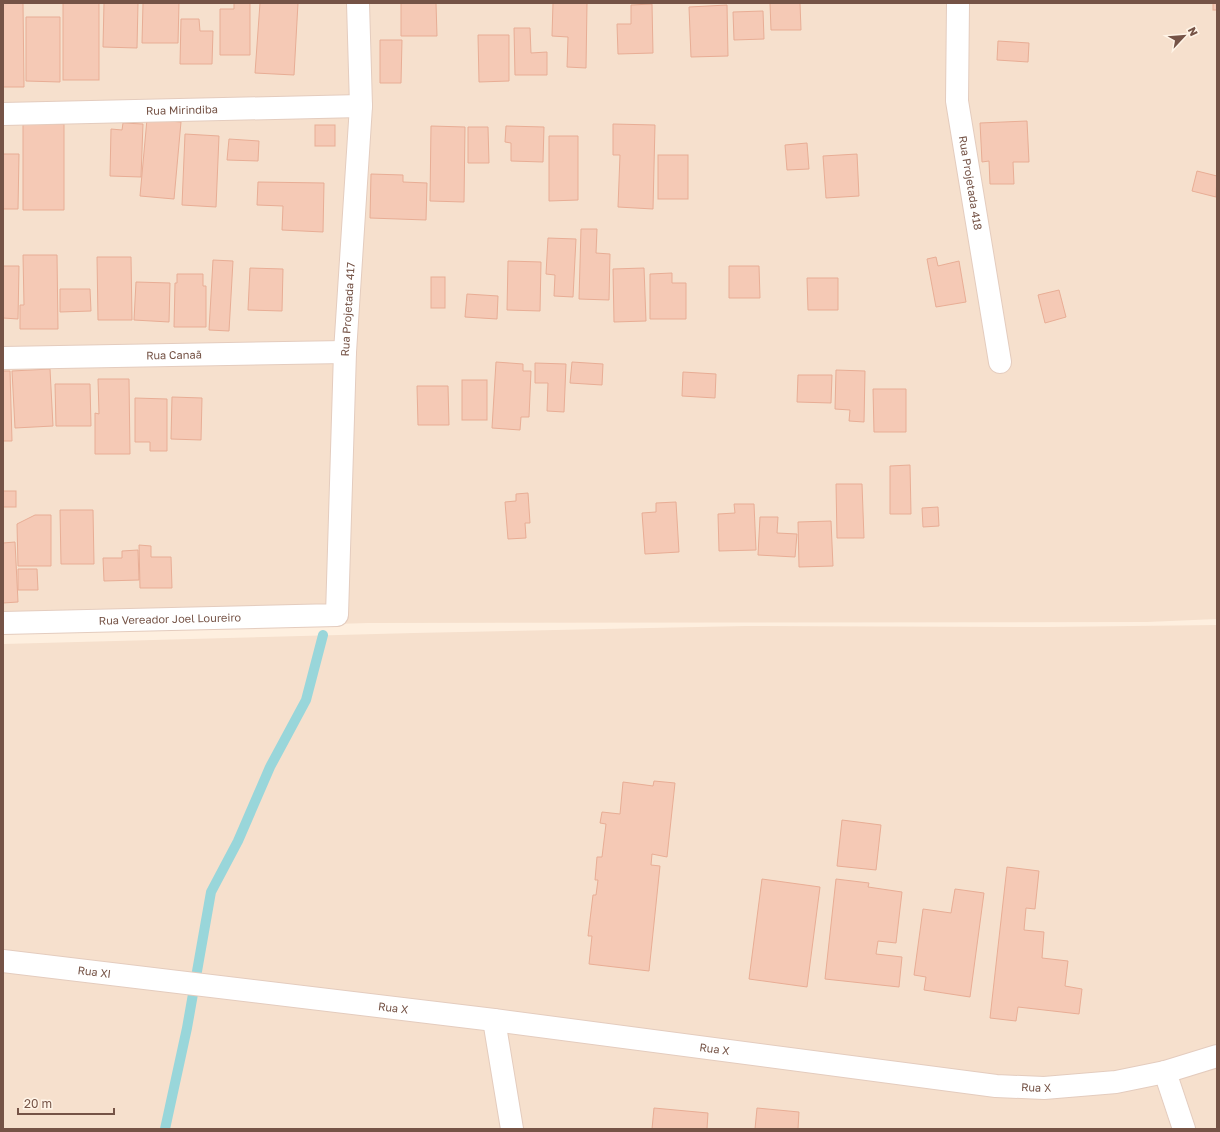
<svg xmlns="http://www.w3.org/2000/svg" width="1220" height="1132" viewBox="0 0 1220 1132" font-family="'Golos Text',sans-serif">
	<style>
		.residential { fill: #f6e0cd }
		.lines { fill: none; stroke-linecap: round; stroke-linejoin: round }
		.stream { stroke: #99d6da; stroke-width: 10 }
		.building { fill: #f5c9b5; stroke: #e8ad95 }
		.minor-casing { stroke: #e4ccbe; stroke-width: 24 }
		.minor { stroke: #fff; stroke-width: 22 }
		.labels { text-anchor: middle; stroke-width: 3; stroke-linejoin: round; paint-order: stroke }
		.street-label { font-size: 11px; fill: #755346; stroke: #fff4e7 }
	</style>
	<rect width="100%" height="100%" fill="#feefdf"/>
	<g class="residential">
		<path d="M 3,3 L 1217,3 L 1217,619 L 1147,622 L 368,623 L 3,634 Z"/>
		<path d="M 1217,625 L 1217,1129 L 3,1129 L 3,644 L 414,633 L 745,626 L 1048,627 Z"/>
	</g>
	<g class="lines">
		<path class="stream" d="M 165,1129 L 187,1028 L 211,892 L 238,841 L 270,767 L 306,700 L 323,635"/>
	</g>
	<g class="building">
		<path d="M 3,3 L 23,3 L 24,87 L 3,87 Z"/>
		<rect x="63" y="3" width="36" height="77"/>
		<path d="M 104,3 L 138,3 L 137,48 L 103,47 Z"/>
		<path d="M 143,3 L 179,3 L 178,43 L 142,43 Z"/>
		<path d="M 234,3 L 250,3 L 250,55 L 220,55 L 220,9 L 234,9 Z"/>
		<path d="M 260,3 L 298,3 L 294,75 L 255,73 Z"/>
		<path d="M 401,3 L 436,3 L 437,36 L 401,36 Z"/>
		<path d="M 553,3 L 587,3 L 586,68 L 567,67 L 568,37 L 552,36 Z"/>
		<path d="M 770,3 L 800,3 L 801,30 L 771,30 Z"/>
		<rect x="1213" y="3" width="4" height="7"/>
		<path d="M 652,4 L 653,53 L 618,54 L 617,24 L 631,24 L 631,5 Z"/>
		<path d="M 727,5 L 728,56 L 691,57 L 689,7 Z"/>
		<path d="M 763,11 L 764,39 L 734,40 L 733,12 Z"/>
		<path d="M 26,17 L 60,17 L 60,82 L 26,81 Z"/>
		<path d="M 181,19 L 199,19 L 200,31 L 213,31 L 212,64 L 180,64 Z"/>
		<path d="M 514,28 L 530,28 L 531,53 L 547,52 L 547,75 L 515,75 Z"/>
		<path d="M 478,35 L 509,35 L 509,81 L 479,82 Z"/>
		<path d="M 380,40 L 402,40 L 401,83 L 380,83 Z"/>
		<path d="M 998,41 L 1029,43 L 1028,62 L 997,60 Z"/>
		<path d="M 147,119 L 181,122 L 174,199 L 140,196 Z"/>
		<path d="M 1027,121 L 1029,162 L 1013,162 L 1014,184 L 990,184 L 989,161 L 982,162 L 980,123 Z"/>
		<path d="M 23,123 L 64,124 L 64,210 L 23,210 Z"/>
		<path d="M 123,123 L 143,124 L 141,177 L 110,176 L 111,129 L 122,130 Z"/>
		<path d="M 613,124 L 655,125 L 653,209 L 618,207 L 620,155 L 613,155 Z"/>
		<rect x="315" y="125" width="20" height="21"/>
		<path d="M 431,126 L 465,127 L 464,202 L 430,201 Z"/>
		<path d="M 506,126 L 544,127 L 543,162 L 511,161 L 511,143 L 505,142 Z"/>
		<path d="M 468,127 L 488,127 L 489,163 L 468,163 Z"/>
		<path d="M 185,134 L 219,136 L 216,207 L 182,205 Z"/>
		<path d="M 549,136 L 578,136 L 578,200 L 549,201 Z"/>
		<path d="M 229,139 L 259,141 L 258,161 L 227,160 Z"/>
		<path d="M 807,143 L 809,169 L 787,170 L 785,145 Z"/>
		<path d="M 3,154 L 19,154 L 18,209 L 3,209 Z"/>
		<path d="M 857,154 L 859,196 L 826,198 L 823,156 Z"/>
		<rect x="658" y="155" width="30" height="44"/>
		<path d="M 1197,171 L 1217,176 L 1216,197 L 1192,191 Z"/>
		<path d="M 371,174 L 403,175 L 403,182 L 427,183 L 426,220 L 370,218 Z"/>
		<path d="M 258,182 L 324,183 L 323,232 L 282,230 L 283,206 L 257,205 Z"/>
		<path d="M 581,229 L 597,229 L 596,253 L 610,254 L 609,300 L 579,299 Z"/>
		<path d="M 548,238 L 576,239 L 573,297 L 554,296 L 555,275 L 546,274 Z"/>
		<path d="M 23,255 L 57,255 L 58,329 L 20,329 L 20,305 L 24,305 Z"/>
		<path d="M 97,257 L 131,257 L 132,320 L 98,320 Z"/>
		<path d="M 936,257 L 938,266 L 959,261 L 966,302 L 936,307 L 927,259 Z"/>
		<path d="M 213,260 L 233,261 L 229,331 L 209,330 Z"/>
		<path d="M 508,261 L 541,262 L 540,311 L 507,310 Z"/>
		<path d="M 3,266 L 19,266 L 18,319 L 3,318 Z"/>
		<path d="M 729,266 L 759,266 L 760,298 L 729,298 Z"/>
		<path d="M 250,268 L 283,269 L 282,311 L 248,310 Z"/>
		<path d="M 644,268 L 646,321 L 614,322 L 613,269 Z"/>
		<path d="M 672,273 L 672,283 L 686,283 L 686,319 L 650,319 L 650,274 Z"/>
		<path d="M 177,274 L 203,274 L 203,286 L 206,286 L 206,327 L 174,327 L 175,283 L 177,283 Z"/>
		<rect x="431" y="277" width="14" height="31"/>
		<path d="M 807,278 L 838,278 L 838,310 L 808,310 Z"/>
		<path d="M 136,282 L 170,283 L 169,322 L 134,320 Z"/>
		<path d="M 60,289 L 90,289 L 91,311 L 60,312 Z"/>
		<path d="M 1059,290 L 1066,317 L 1045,323 L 1038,295 Z"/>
		<path d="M 467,294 L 498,296 L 497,319 L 465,317 Z"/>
		<path d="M 496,362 L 523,364 L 523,371 L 531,371 L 529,417 L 521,417 L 520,430 L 492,428 Z"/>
		<path d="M 572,362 L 603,364 L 602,385 L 570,383 Z"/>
		<path d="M 535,363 L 566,364 L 564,412 L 547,411 L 548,383 L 535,383 Z"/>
		<path d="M 50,369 L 53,426 L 15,428 L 12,371 Z"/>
		<path d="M 836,370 L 865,371 L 864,422 L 849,421 L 850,410 L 835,409 Z"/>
		<path d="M 3,371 L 10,371 L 12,441 L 3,441 Z"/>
		<path d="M 683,372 L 716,374 L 715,398 L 682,396 Z"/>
		<path d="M 798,375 L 832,375 L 831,403 L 797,402 Z"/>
		<path d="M 98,379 L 129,379 L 130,454 L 95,454 L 95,413 L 99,414 Z"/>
		<rect x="462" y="380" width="25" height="40"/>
		<path d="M 55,384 L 90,384 L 91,426 L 56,426 Z"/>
		<path d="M 417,386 L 448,386 L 449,425 L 418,425 Z"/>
		<path d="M 873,389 L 906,389 L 906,432 L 874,432 Z"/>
		<path d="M 172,397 L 202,398 L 201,440 L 171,439 Z"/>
		<path d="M 135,398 L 167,399 L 167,451 L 150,451 L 150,442 L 135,442 Z"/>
		<path d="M 910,465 L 911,514 L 890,514 L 890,466 Z"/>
		<path d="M 836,484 L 862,484 L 864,538 L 837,538 Z"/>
		<rect x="3" y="491" width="13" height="16"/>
		<path d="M 528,493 L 530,523 L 525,523 L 526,538 L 508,539 L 505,502 L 516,501 L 516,494 Z"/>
		<path d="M 676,502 L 679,552 L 645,554 L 642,513 L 656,512 L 656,503 Z"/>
		<path d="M 734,504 L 754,504 L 756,550 L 719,551 L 718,514 L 735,513 Z"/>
		<path d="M 938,507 L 939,526 L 923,527 L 922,508 Z"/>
		<path d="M 60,510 L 93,510 L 94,564 L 61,564 Z"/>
		<path d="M 35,515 L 51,515 L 51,566 L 18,566 L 17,524 Z"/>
		<path d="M 760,517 L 778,517 L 777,533 L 797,534 L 795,557 L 758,555 Z"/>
		<path d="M 831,521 L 833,566 L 799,567 L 798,522 Z"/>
		<path d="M 15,542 L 18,602 L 3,603 L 3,543 Z"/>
		<path d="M 139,545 L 151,546 L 151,557 L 171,557 L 172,588 L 140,588 Z"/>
		<path d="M 138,550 L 139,580 L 104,581 L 103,558 L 122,558 L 122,551 Z"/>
		<path d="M 18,569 L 37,569 L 38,590 L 18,590 Z"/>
		<path d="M 654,781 L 675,783 L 667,857 L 652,854 L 651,865 L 660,866 L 649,971 L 589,964 L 592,936 L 588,936 L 593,895 L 596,895 L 598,880 L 595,880 L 597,857 L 602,857 L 606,824 L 600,823 L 602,812 L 620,814 L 623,782 L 653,786 Z"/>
		<path d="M 842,820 L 881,825 L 876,870 L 837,866 Z"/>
		<path d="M 1007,867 L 1039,871 L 1035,909 L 1026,908 L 1024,930 L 1044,932 L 1042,958 L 1068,961 L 1065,986 L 1082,989 L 1079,1014 L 1018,1007 L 1016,1021 L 990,1018 Z"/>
		<path d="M 762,879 L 820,887 L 807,987 L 749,979 Z"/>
		<path d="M 836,879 L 869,883 L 868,887 L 902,892 L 896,943 L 878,941 L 876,954 L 902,957 L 899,987 L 825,979 Z"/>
		<path d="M 955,889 L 984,893 L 970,997 L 924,990 L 926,977 L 914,975 L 923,909 L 951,913 Z"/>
		<path d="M 654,1108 L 708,1113 L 707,1129 L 652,1129 Z"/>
		<path d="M 757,1108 L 799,1112 L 798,1129 L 755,1129 Z"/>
	</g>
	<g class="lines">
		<g class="minor-casing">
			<g id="minor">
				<path id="s1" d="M 958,3 L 957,101 L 1000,362"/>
				<path id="s2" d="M 3,114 L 361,106"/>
				<path id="s3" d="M 3,358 L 345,352"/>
				<path id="s4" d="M 3,623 L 337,615 L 345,352 L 361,106 L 358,3"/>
				<path id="s5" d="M 3,961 L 494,1020 L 996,1086 L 1044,1088 L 1116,1082 L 1165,1072 L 1217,1056"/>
				<path d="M 494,1020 L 512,1129"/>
				<path d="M 1165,1072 L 1184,1129"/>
			</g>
		</g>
		<use href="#minor" class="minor"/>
	</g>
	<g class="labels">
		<g class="street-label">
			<text dy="4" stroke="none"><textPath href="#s2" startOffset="179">Rua Mirindiba</textPath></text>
			<text dy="4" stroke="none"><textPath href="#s1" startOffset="181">Rua Projetada 418</textPath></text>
			<text dy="4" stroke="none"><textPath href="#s4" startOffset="640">Rua Projetada 417</textPath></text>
			<text dy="4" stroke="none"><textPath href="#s3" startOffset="171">Rua Canaã</textPath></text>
			<text dy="4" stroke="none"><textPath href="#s4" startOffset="167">Rua Vereador Joel Loureiro</textPath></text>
			<text dy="4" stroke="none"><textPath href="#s5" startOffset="92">Rua XI</textPath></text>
			<text dy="4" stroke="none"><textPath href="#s5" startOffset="393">Rua X</textPath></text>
			<text dy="4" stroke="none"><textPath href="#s5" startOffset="717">Rua X</textPath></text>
			<text dy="4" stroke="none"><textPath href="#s5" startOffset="1041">Rua X</textPath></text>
		</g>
	</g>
	<rect width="1220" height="1132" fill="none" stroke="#755346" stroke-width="8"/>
	<g transform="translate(1184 36) rotate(64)" stroke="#fff4e7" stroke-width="3" paint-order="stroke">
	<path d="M0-3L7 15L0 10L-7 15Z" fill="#755346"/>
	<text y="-6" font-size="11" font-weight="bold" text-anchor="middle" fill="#755346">N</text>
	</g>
	<path d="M18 1108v6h96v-6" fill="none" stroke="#755346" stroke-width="2"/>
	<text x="24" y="1108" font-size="12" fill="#755346" stroke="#fff4e7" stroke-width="3" paint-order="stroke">20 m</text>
</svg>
